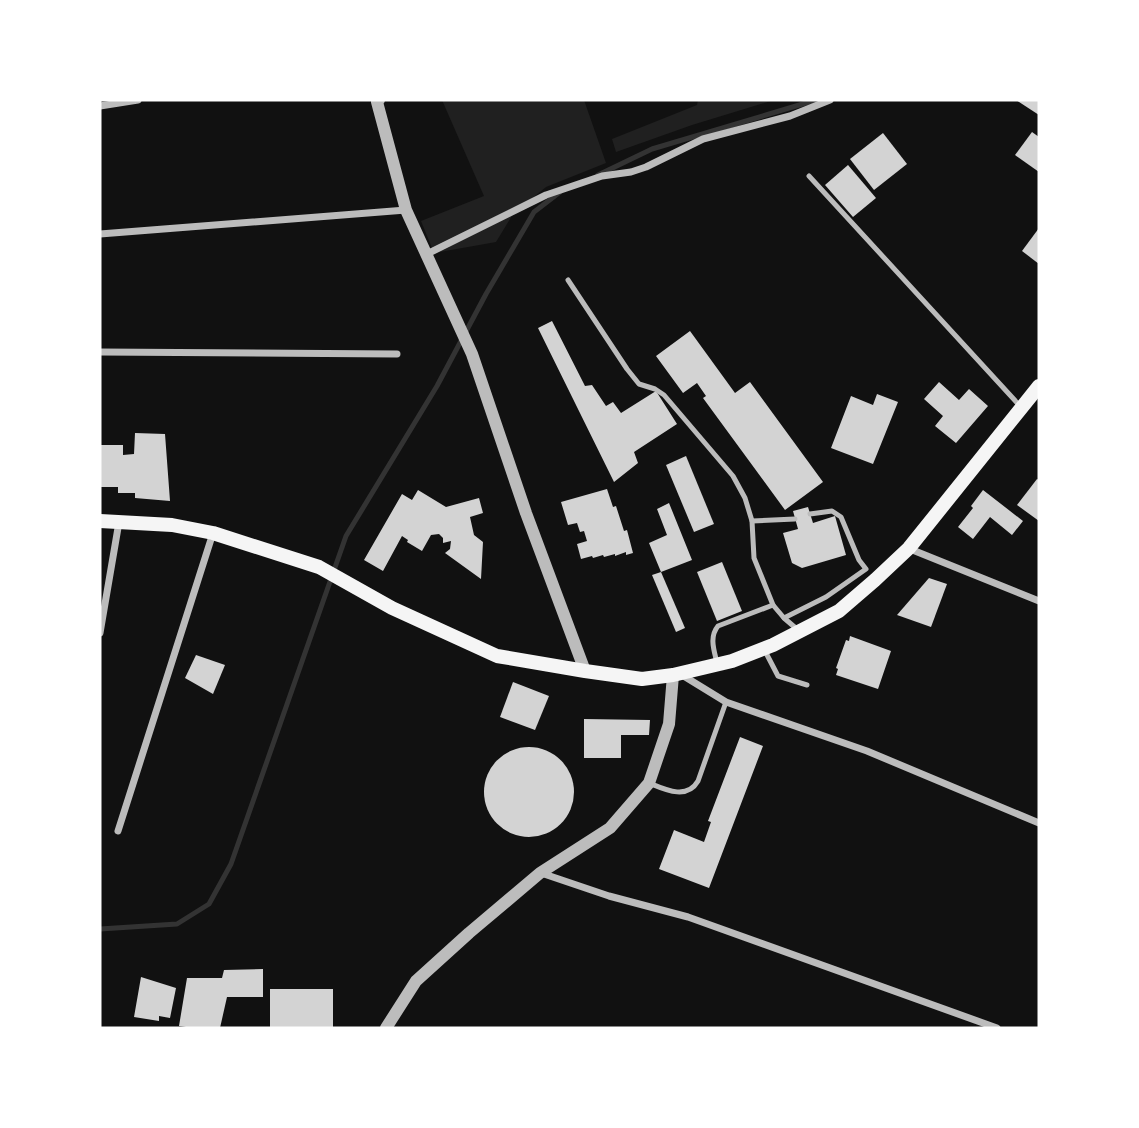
<svg xmlns="http://www.w3.org/2000/svg" width="1139" height="1128" viewBox="0 0 1139 1128" font-family="'PT Serif',serif">
	<style>
		.green { fill: #202020 }
		.lines { fill: none; stroke-linecap: round; stroke-linejoin: round }
		.stream { stroke: #333; stroke-width: 5 }
		.building { fill: #d3d3d3 }
		.service { stroke: #bcbcbc; stroke-width: 5 }
		.minor { stroke: #bcbcbc; stroke-width: 7 }
		.tertiary { stroke: #bcbcbc; stroke-width: 12 }
		.secondary { stroke: #f5f5f5; stroke-width: 14 }
	</style>
	<rect width="100%" height="100%" fill="#111"/>
	<g class="green">
		<path d="M 442,100 L 584,100 L 606,163 L 546,187 L 513,214 L 496,242 L 434,253 L 421,221 L 484,196 Z"/>
		<path d="M 698,100 L 774,100 L 692,125 L 616,152 L 612,139 L 697,105 Z"/>
	</g>
	<g class="lines">
		<g class="stream">
			<path d="M 598,175 L 652,149 L 816,100"/>
			<path d="M 100,929 L 177,924 L 209,904 L 231,864 L 346,536 L 437,386 L 486,294 L 534,212 L 560,192"/>
		</g>
	</g>
	<g class="building">
		<path d="M 1016,100 L 1039,100 L 1039,115 Z"/>
		<path d="M 1032,132 L 1039,137 L 1039,172 L 1015,155 Z"/>
		<path d="M 883,133 L 907,164 L 874,190 L 850,159 Z"/>
		<path d="M 848,165 L 876,198 L 853,217 L 825,185 Z"/>
		<path d="M 1039,228 L 1039,264 L 1022,251 Z"/>
		<path d="M 552,321 L 585,386 L 592,385 L 606,406 L 613,402 L 621,413 L 656,391 L 677,424 L 634,452 L 638,463 L 614,482 L 538,328 Z"/>
		<path d="M 690,331 L 735,393 L 750,382 L 823,482 L 785,510 L 703,398 L 706,396 L 697,383 L 683,393 L 656,356 Z"/>
		<path d="M 939,382 L 959,400 L 969,389 L 988,406 L 956,443 L 935,426 L 943,416 L 924,399 Z"/>
		<path d="M 877,394 L 898,402 L 873,464 L 831,448 L 851,396 L 873,405 Z"/>
		<path d="M 135,433 L 165,434 L 170,501 L 135,498 L 135,493 L 118,493 L 118,487 L 100,487 L 100,445 L 123,445 L 123,455 L 134,454 Z"/>
		<path d="M 686,456 L 714,524 L 694,532 L 666,465 Z"/>
		<path d="M 1037,479 L 1039,480 L 1039,521 L 1017,505 Z"/>
		<path d="M 607,489 L 613,507 L 616,506 L 624,531 L 627,530 L 633,553 L 626,555 L 626,552 L 615,556 L 615,554 L 604,557 L 603,555 L 593,558 L 592,556 L 581,559 L 577,544 L 587,541 L 584,531 L 580,532 L 577,523 L 568,525 L 561,502 Z"/>
		<path d="M 418,490 L 446,507 L 479,498 L 483,513 L 470,517 L 474,535 L 483,542 L 481,579 L 445,553 L 450,549 L 451,541 L 443,543 L 443,538 L 439,534 L 431,535 L 422,551 L 407,542 L 408,540 L 402,536 L 383,571 L 364,560 L 402,494 L 412,500 Z"/>
		<path d="M 983,490 L 1023,521 L 1012,535 L 990,517 L 973,539 L 958,527 L 973,508 L 971,506 Z"/>
		<path d="M 669,503 L 692,560 L 661,572 L 649,543 L 667,535 L 657,509 Z"/>
		<path d="M 808,507 L 813,523 L 835,516 L 846,555 L 802,568 L 792,563 L 783,533 L 798,529 L 793,511 Z"/>
		<path d="M 722,562 L 742,611 L 717,621 L 697,572 Z"/>
		<path d="M 661,572 L 685,628 L 676,632 L 652,575 Z"/>
		<path d="M 929,578 L 947,584 L 931,627 L 897,615 Z"/>
		<path d="M 850,636 L 891,651 L 878,689 L 836,675 L 838,669 L 836,668 L 846,640 L 849,641 Z"/>
		<path d="M 196,655 L 225,665 L 213,694 L 185,678 Z"/>
		<path d="M 513,682 L 549,696 L 535,730 L 500,717 Z"/>
		<path d="M 584,719 L 650,720 L 649,735 L 621,735 L 621,758 L 584,758 Z"/>
		<path d="M 740,737 L 763,746 L 709,888 L 659,869 L 674,830 L 704,842 L 711,822 L 708,821 Z"/>
		<circle cx="529" cy="792" r="45"/>
		<path d="M 263,969 L 263,997 L 227,997 L 220,1028 L 193,1028 L 179,1026 L 187,978 L 222,978 L 224,970 Z"/>
		<path d="M 141,977 L 176,988 L 170,1018 L 159,1016 L 159,1021 L 134,1017 Z"/>
		<rect x="270" y="989" width="63" height="39"/>
	</g>
	<g class="lines">
		<g class="service">
			<path d="M 809,176 L 1020,406"/>
			<path d="M 568,280 L 627,369 L 639,384 L 655,389 L 664,395 L 733,476 L 745,498 L 752,521 L 754,558 L 773,605 L 784,618 L 798,630"/>
			<path d="M 752,521 L 795,519"/>
			<path d="M 784,618 L 826,597 L 866,569 L 859,560 L 841,517 L 832,511 L 810,514"/>
			<path d="M 765,651 L 778,676 L 807,685"/>
			<path d="M 717,663 C 714,650 709,637 718,626 L 773,605"/>
			<path d="M 649,783 C 666,790 687,800 698,781 L 726,702"/>
		</g>
		<g class="minor">
			<path d="M 100,106 L 138,100"/>
			<path d="M 100,234 L 406,210"/>
			<path d="M 427,254 L 546,195 L 602,176 L 631,172 L 646,167 L 703,139 L 790,116 L 830,100"/>
			<path d="M 100,352 L 397,354"/>
			<path d="M 910,549 L 1039,601"/>
			<path d="M 100,633 L 119,522"/>
			<path d="M 682,675 L 726,702 L 867,751 L 1039,823"/>
			<path d="M 118,831 L 213,533"/>
			<path d="M 541,873 L 609,896 L 688,917 L 997,1028"/>
		</g>
		<g class="tertiary">
			<path d="M 379,100 L 377,102 L 406,210 L 472,354 L 526,513 L 585,671"/>
			<path d="M 386,1028 L 416,981 L 469,933 L 540,873 L 610,828 L 649,783 L 669,724 L 673,675"/>
		</g>
		<path class="secondary" d="M 100,521 L 172,525 L 213,533 L 319,567 L 392,608 L 497,656 L 585,671 L 642,679 L 673,675 L 732,661 L 773,645 L 839,611 L 875,580 L 909,548 L 1039,386"/>
	</g>
	<rect width="1139" height="1128" fill="none" stroke="#ffffff" stroke-width="203"/>
</svg>
